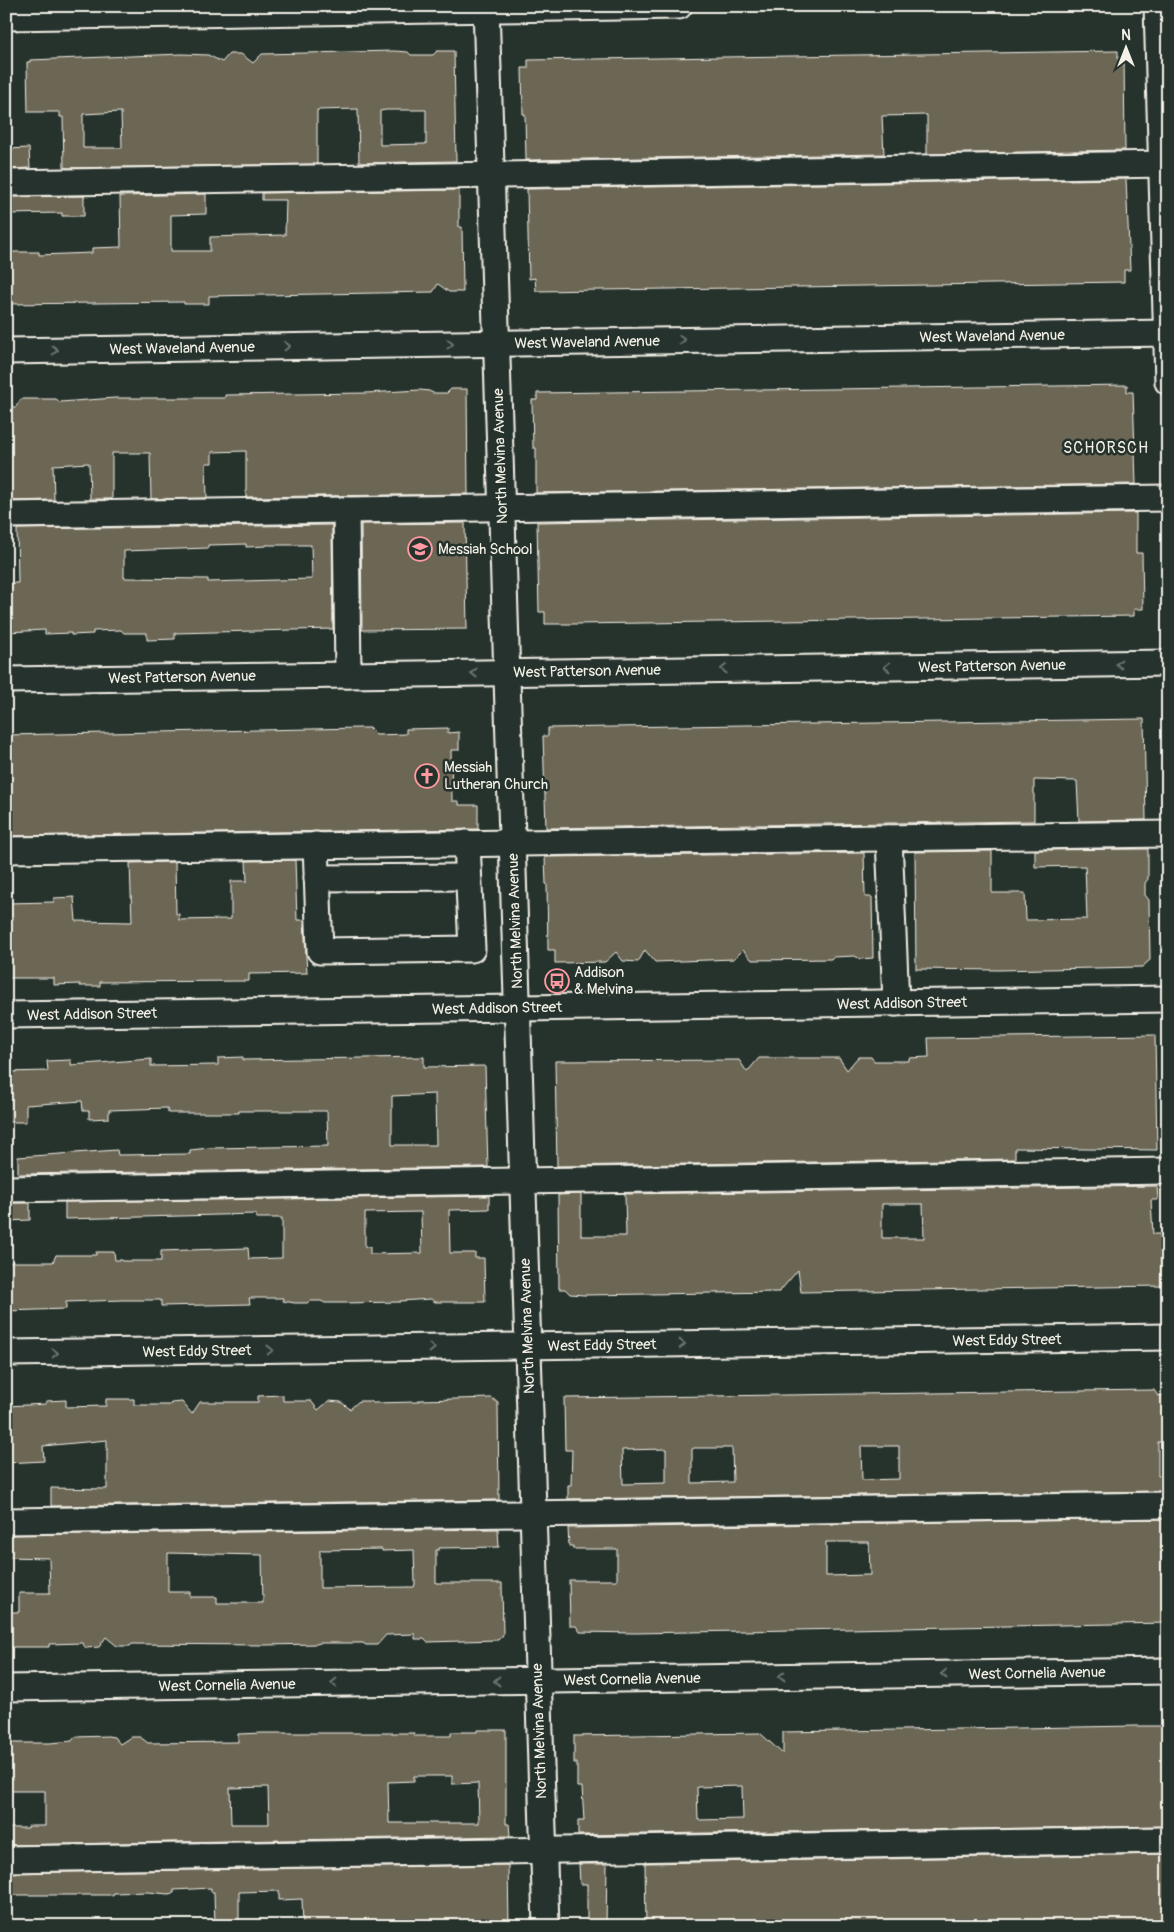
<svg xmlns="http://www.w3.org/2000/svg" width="1174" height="1932" viewBox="0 0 1174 1932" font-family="Pangolin,sans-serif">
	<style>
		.building { fill: #6c6654; stroke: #f4f1e8; fill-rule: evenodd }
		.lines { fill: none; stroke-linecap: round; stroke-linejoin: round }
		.minor-casing { stroke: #f4f1e8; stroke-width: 29 }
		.minor { stroke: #26332d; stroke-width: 25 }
		.oneway { stroke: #6e766e }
		.labels { text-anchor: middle; stroke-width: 5; stroke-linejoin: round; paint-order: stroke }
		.street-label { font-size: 15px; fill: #f4f1e8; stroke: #26332d }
		.poi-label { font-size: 15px; fill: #f4f1e8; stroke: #26332d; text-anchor: start }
		.neighbourhood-label { font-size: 16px; letter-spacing: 1px; fill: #f4f1e8; stroke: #26332d }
	</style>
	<rect width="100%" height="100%" fill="#26332d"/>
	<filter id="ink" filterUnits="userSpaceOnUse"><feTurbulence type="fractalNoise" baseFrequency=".02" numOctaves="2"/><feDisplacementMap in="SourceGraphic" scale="10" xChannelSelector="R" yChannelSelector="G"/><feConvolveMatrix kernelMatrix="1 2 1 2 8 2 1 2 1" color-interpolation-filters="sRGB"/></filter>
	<g filter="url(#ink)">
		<g class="building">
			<path d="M 394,51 L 408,52 L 411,55 L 433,55 L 437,51 L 454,51 L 456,161 L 359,163 L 358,109 L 317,110 L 317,164 L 64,168 L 63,117 L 60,117 L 60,112 L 28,112 L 27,62 L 30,62 L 30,60 L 182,54 L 208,55 L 222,62 L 229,54 L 241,54 L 253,63 L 262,54 ZM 386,110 L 426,110 L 426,144 L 380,145 L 380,111 ZM 121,112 L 122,148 L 83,148 L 83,114 Z"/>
			<path d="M 1118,51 L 1118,59 L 1124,59 L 1125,150 L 927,154 L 927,115 L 882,116 L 884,154 L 526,160 L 525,114 L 523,114 L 522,68 L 528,68 L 528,60 Z"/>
			<path d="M 29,148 L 30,168 L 7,169 L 7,149 Z"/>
			<path d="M 1126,179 L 1130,270 L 1124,270 L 1124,282 L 536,291 L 535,278 L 529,279 L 527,189 Z"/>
			<path d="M 459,190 L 459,227 L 462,227 L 463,292 L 449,292 L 438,284 L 433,292 L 209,296 L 209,304 L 184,304 L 184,302 L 6,304 L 6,252 L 39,252 L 39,255 L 92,253 L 92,248 L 121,247 L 120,196 L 206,194 L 206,214 L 171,215 L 171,251 L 210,251 L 210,237 L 285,235 L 286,200 L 262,200 L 262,193 Z"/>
			<path d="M 84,196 L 84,216 L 62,216 L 62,213 L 6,214 L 6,197 Z"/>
			<path d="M 1127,385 L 1127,392 L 1133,392 L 1136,484 L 536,493 L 536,448 L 533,448 L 532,400 L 537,400 L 537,393 Z"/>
			<path d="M 451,389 L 467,389 L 468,494 L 246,497 L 246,451 L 212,452 L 212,463 L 206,463 L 207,498 L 151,499 L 150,453 L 112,453 L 112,499 L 90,499 L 89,463 L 53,465 L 54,500 L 6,501 L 6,400 L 15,408 L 21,399 L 56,399 L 60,402 L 115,398 L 225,398 L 225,395 L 366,393 L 420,390 L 429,391 L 433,393 L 447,393 Z"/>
			<path d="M 1136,513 L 1136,553 L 1142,553 L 1143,609 L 1134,609 L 1134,616 L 574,624 L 545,624 L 545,612 L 539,612 L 537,522 Z"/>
			<path d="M 465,523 L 467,629 L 362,630 L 361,524 Z"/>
			<path d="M 332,525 L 333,629 L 175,633 L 175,639 L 147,640 L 147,633 L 124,633 L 121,630 L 93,631 L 93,634 L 71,635 L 71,633 L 45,634 L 45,630 L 6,632 L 6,583 L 18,583 L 17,529 ZM 246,544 L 246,547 L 266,546 L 266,545 L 311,545 L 312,579 L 208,582 L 208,579 L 124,578 L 124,551 L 208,548 L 208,545 Z"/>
			<path d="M 1144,719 L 1146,820 L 1079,821 L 1077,781 L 1034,780 L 1034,821 L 546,828 L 543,736 L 548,736 L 548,728 Z"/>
			<path d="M 361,728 L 370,728 L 376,735 L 406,734 L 406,729 L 448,728 L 448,733 L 459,732 L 459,750 L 451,750 L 452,801 L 459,801 L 459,805 L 478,805 L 478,829 L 7,836 L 6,735 Z"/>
			<path d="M 1148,849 L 1148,879 L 1145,883 L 1145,895 L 1149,900 L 1150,960 L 1142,967 L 998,970 L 916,969 L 915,852 L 992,851 L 992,893 L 1025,893 L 1026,920 L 1087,919 L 1085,866 L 1035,867 L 1035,850 Z"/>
			<path d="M 864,853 L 865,897 L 872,897 L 873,958 L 860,959 L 855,956 L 833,957 L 831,959 L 752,960 L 743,950 L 734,959 L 655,962 L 645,950 L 638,962 L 623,961 L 616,952 L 605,962 L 555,963 L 555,950 L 548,950 L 547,884 L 546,884 L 545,857 Z"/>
			<path d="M 295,860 L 297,920 L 304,920 L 307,973 L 249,974 L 249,981 L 100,982 L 100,986 L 80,986 L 80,984 L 54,985 L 54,978 L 6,978 L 6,903 L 54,902 L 54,898 L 74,897 L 76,921 L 132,922 L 130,863 L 175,862 L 176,914 L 179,914 L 179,920 L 231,919 L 231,881 L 247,881 L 246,861 Z"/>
			<path d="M 1155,1035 L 1157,1150 L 1015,1148 L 1015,1159 L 557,1166 L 555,1061 L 739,1060 L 747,1072 L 759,1058 L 839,1058 L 847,1070 L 858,1057 L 871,1057 L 874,1061 L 909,1061 L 909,1058 L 929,1057 L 928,1038 Z"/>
			<path d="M 243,1057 L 243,1060 L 424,1057 L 424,1067 L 485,1066 L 488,1167 L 18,1174 L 18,1157 L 117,1150 L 118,1155 L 190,1154 L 190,1150 L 209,1148 L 328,1146 L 327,1111 L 239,1111 L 239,1113 L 168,1113 L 167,1108 L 109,1110 L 109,1118 L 89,1119 L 89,1111 L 83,1111 L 82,1101 L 26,1105 L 26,1122 L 6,1122 L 6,1072 L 48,1071 L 47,1061 L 71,1060 L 71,1065 L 151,1059 L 151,1066 L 218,1065 L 218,1058 ZM 435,1094 L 436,1145 L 392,1145 L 392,1096 Z"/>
			<path d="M 1157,1186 L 1158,1200 L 1151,1200 L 1153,1234 L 1160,1234 L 1161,1286 L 801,1292 L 798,1270 L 779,1292 L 584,1295 L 570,1294 L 565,1289 L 559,1289 L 558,1195 L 581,1194 L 581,1236 L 626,1236 L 625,1194 ZM 882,1204 L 923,1204 L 924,1238 L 882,1238 Z"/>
			<path d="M 489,1196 L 489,1209 L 449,1210 L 450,1253 L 475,1253 L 475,1258 L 484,1258 L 485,1302 L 435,1302 L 431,1299 L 400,1301 L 400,1302 L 343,1303 L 325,1303 L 321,1301 L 310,1301 L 307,1303 L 295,1303 L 283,1301 L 283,1298 L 249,1298 L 250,1304 L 161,1306 L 161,1300 L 122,1300 L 66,1302 L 66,1309 L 6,1311 L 6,1262 L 53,1262 L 56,1255 L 96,1255 L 96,1252 L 114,1252 L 115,1260 L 122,1260 L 122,1261 L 161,1261 L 161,1251 L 248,1248 L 249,1259 L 282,1258 L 282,1218 L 256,1218 L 256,1214 L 65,1219 L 65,1202 ZM 421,1212 L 422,1253 L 370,1254 L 370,1247 L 365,1247 L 365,1213 Z"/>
			<path d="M 6,1203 L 30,1203 L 30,1220 L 6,1221 Z"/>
			<path d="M 1154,1390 L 1158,1396 L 1164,1395 L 1164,1442 L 1158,1442 L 1158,1476 L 1165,1476 L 1165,1491 L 568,1499 L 568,1485 L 571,1485 L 572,1450 L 565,1450 L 564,1398 ZM 861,1446 L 899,1446 L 899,1479 L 862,1480 ZM 694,1448 L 732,1448 L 733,1482 L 692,1483 L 692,1449 ZM 666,1449 L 666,1483 L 623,1484 L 622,1450 Z"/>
			<path d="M 283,1395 L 283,1401 L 311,1401 L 318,1410 L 329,1401 L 341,1402 L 350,1409 L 359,1401 L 371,1401 L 373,1403 L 417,1402 L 420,1400 L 492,1398 L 498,1403 L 499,1500 L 51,1506 L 51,1488 L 107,1489 L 107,1440 L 43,1446 L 44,1461 L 6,1463 L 6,1406 L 46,1404 L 46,1401 L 66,1400 L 66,1407 L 106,1406 L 106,1399 L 134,1399 L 134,1405 L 170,1405 L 171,1403 L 182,1402 L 192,1414 L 200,1402 L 258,1402 L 258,1396 Z"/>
			<path d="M 1166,1519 L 1166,1537 L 1161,1537 L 1161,1575 L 1168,1575 L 1168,1623 L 635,1633 L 580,1632 L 576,1626 L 570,1626 L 569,1580 L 617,1580 L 617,1549 L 573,1549 L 573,1546 L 569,1546 L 568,1528 ZM 826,1542 L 869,1542 L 870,1575 L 826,1576 Z"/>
			<path d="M 498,1529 L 499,1547 L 439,1548 L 439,1550 L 436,1550 L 436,1583 L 502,1583 L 503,1635 L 498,1640 L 427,1642 L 424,1639 L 415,1639 L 415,1634 L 386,1635 L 377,1645 L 366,1645 L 363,1643 L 319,1643 L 317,1644 L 264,1645 L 132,1644 L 130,1646 L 117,1646 L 106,1637 L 99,1647 L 86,1648 L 82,1643 L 49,1644 L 49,1647 L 6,1647 L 6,1612 L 19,1612 L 19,1593 L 50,1593 L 49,1558 L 6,1557 L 6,1535 ZM 382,1549 L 382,1551 L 414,1550 L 415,1584 L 414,1587 L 320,1588 L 320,1550 ZM 168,1553 L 262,1555 L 263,1603 L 217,1603 L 217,1597 L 190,1597 L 190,1592 L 168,1592 Z"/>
			<path d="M 1136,1726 L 1163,1726 L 1168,1732 L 1168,1826 L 578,1835 L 578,1821 L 584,1821 L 582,1787 L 577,1787 L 577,1763 L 574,1763 L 574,1736 L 760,1733 L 783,1754 L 783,1732 ZM 742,1786 L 743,1819 L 698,1820 L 697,1787 Z"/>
			<path d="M 477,1730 L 506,1730 L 506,1824 L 509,1824 L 510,1836 L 6,1845 L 6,1828 L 28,1828 L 28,1826 L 45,1826 L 45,1791 L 6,1791 L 6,1743 L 50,1743 L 72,1741 L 75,1737 L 108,1736 L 114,1737 L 120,1744 L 131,1737 L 140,1737 L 148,1743 L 238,1742 L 238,1734 L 263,1733 L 414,1733 L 414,1736 L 451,1736 L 451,1732 L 477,1732 ZM 414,1776 L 452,1776 L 452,1784 L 478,1783 L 479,1823 L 389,1823 L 388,1782 L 414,1781 ZM 268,1787 L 269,1824 L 231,1824 L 230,1788 Z"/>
			<path d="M 1168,1854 L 1168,1926 L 646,1926 L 645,1863 Z"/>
			<path d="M 579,1864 L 607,1864 L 606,1926 L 587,1926 L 587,1884 L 580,1884 Z"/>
			<path d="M 508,1865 L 509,1926 L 303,1926 L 302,1899 L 279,1900 L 279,1891 L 239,1892 L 239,1926 L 215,1926 L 214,1892 L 211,1892 L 211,1888 L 174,1890 L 174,1893 L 168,1894 L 148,1892 L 113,1893 L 113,1895 L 6,1895 L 6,1873 Z"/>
		</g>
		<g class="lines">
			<g class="minor-casing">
				<g id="minor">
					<path d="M 486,6 L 546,1926"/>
					<path d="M 1157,6 L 1168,382"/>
					<path d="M 6,17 L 679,6"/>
					<path d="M 6,183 L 1168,164"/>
					<path d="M 6,351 L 1168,333"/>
					<path d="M 346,510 L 348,675"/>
					<path d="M 6,515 L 1168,498"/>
					<path d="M 6,680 L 1168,663"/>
					<path d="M 889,838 L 896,1003"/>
					<path d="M 316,845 L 320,951 L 472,949 L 467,843"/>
					<path d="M 6,850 L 1168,834"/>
					<path d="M 317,878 L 468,877"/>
					<path d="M 6,1015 L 1168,999"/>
					<path d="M 6,1189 L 1168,1171"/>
					<path d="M 6,1353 L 1168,1337"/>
					<path d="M 6,1521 L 1168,1505"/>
					<path d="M 6,1688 L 1168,1671"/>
					<path d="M 6,1859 L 1168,1840"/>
				</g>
			</g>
			<use href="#minor" class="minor"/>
		</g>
		<defs><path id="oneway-chevron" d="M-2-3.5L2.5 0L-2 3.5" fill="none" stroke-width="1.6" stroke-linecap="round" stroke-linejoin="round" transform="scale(1.25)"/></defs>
		<g class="oneway">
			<use href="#oneway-chevron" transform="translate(682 340) rotate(-1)"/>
			<use href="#oneway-chevron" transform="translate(450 344) rotate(-1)"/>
			<use href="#oneway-chevron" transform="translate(287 346) rotate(-1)"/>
			<use href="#oneway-chevron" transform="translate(55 350) rotate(-1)"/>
			<use href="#oneway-chevron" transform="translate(1119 664) rotate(179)"/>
			<use href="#oneway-chevron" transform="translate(887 667) rotate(179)"/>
			<use href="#oneway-chevron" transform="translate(724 669) rotate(179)"/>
			<use href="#oneway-chevron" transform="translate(474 673) rotate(179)"/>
			<use href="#oneway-chevron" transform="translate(682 1344) rotate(-1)"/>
			<use href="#oneway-chevron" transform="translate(432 1348) rotate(-1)"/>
			<use href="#oneway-chevron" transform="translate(270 1350) rotate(-1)"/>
			<use href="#oneway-chevron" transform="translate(55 1353) rotate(-1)"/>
			<use href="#oneway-chevron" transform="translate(944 1674) rotate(179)"/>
			<use href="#oneway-chevron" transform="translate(782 1676) rotate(179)"/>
			<use href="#oneway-chevron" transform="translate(497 1681) rotate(179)"/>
			<use href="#oneway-chevron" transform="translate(334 1683) rotate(179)"/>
		</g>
	</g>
	<defs>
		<g id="school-ring" transform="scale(1.25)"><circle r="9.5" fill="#26332d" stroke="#ff9aa2" stroke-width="1.5"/><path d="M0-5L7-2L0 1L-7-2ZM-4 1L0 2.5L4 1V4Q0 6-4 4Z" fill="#ff9aa2"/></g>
		<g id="church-ring" transform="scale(1.25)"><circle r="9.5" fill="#26332d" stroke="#ff9aa2" stroke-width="1.5"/><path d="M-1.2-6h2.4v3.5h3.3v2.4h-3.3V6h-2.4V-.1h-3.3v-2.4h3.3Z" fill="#ff9aa2"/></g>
		<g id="bus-ring" transform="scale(1.25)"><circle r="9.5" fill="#26332d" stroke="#ff9aa2" stroke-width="1.5"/><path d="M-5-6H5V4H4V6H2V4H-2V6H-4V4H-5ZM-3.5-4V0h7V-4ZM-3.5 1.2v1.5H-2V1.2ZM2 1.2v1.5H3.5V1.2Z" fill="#ff9aa2"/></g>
	</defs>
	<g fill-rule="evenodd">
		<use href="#school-ring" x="420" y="549"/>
		<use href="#church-ring" x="427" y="776"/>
		<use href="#bus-ring" x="557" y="981"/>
	</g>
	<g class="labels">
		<g class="street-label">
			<text transform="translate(992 336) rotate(-1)" y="5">West Waveland Avenue</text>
			<text transform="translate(587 342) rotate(-1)" y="5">West Waveland Avenue</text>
			<text transform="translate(182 348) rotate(-1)" y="5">West Waveland Avenue</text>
			<text transform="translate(500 456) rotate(-92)" y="5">North Melvina Avenue</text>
			<text transform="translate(992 666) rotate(-1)" y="5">West Patterson Avenue</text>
			<text transform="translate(587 671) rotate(-1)" y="5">West Patterson Avenue</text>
			<text transform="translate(182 677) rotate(-1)" y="5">West Patterson Avenue</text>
			<text transform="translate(515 921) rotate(-92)" y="5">North Melvina Avenue</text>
			<text transform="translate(902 1003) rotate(-1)" y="5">West Addison Street</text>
			<text transform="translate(497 1008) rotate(-1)" y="5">West Addison Street</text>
			<text transform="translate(92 1014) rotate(-1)" y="5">West Addison Street</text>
			<text transform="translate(527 1326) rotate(-92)" y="5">North Melvina Avenue</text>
			<text transform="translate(1007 1340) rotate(-1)" y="5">West Eddy Street</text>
			<text transform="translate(602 1345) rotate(-1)" y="5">West Eddy Street</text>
			<text transform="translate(197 1351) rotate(-1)" y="5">West Eddy Street</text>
			<text transform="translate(1037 1673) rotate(-1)" y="5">West Cornelia Avenue</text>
			<text transform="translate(632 1679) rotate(-1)" y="5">West Cornelia Avenue</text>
			<text transform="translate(227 1685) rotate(-1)" y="5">West Cornelia Avenue</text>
			<text transform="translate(539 1731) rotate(-92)" y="5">North Melvina Avenue</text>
		</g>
		<g class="poi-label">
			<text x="438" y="554">Messiah School</text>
			<text x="444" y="772">Messiah<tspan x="444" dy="17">Lutheran Church</tspan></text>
			<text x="574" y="977">Addison<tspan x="574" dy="17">&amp; Melvina</tspan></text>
		</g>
		<g class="neighbourhood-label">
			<text x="1106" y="453">SCHORSCH</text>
		</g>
	</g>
	<rect width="1174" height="1932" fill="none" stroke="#26332d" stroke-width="25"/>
	<rect x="12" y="12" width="1149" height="1907" fill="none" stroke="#f4f1e8" stroke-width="2" filter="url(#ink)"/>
	<g transform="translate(1126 48)" stroke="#26332d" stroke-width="4" paint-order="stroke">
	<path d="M0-4L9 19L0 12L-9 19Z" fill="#f4f1e8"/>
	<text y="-8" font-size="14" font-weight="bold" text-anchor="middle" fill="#f4f1e8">N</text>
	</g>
</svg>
